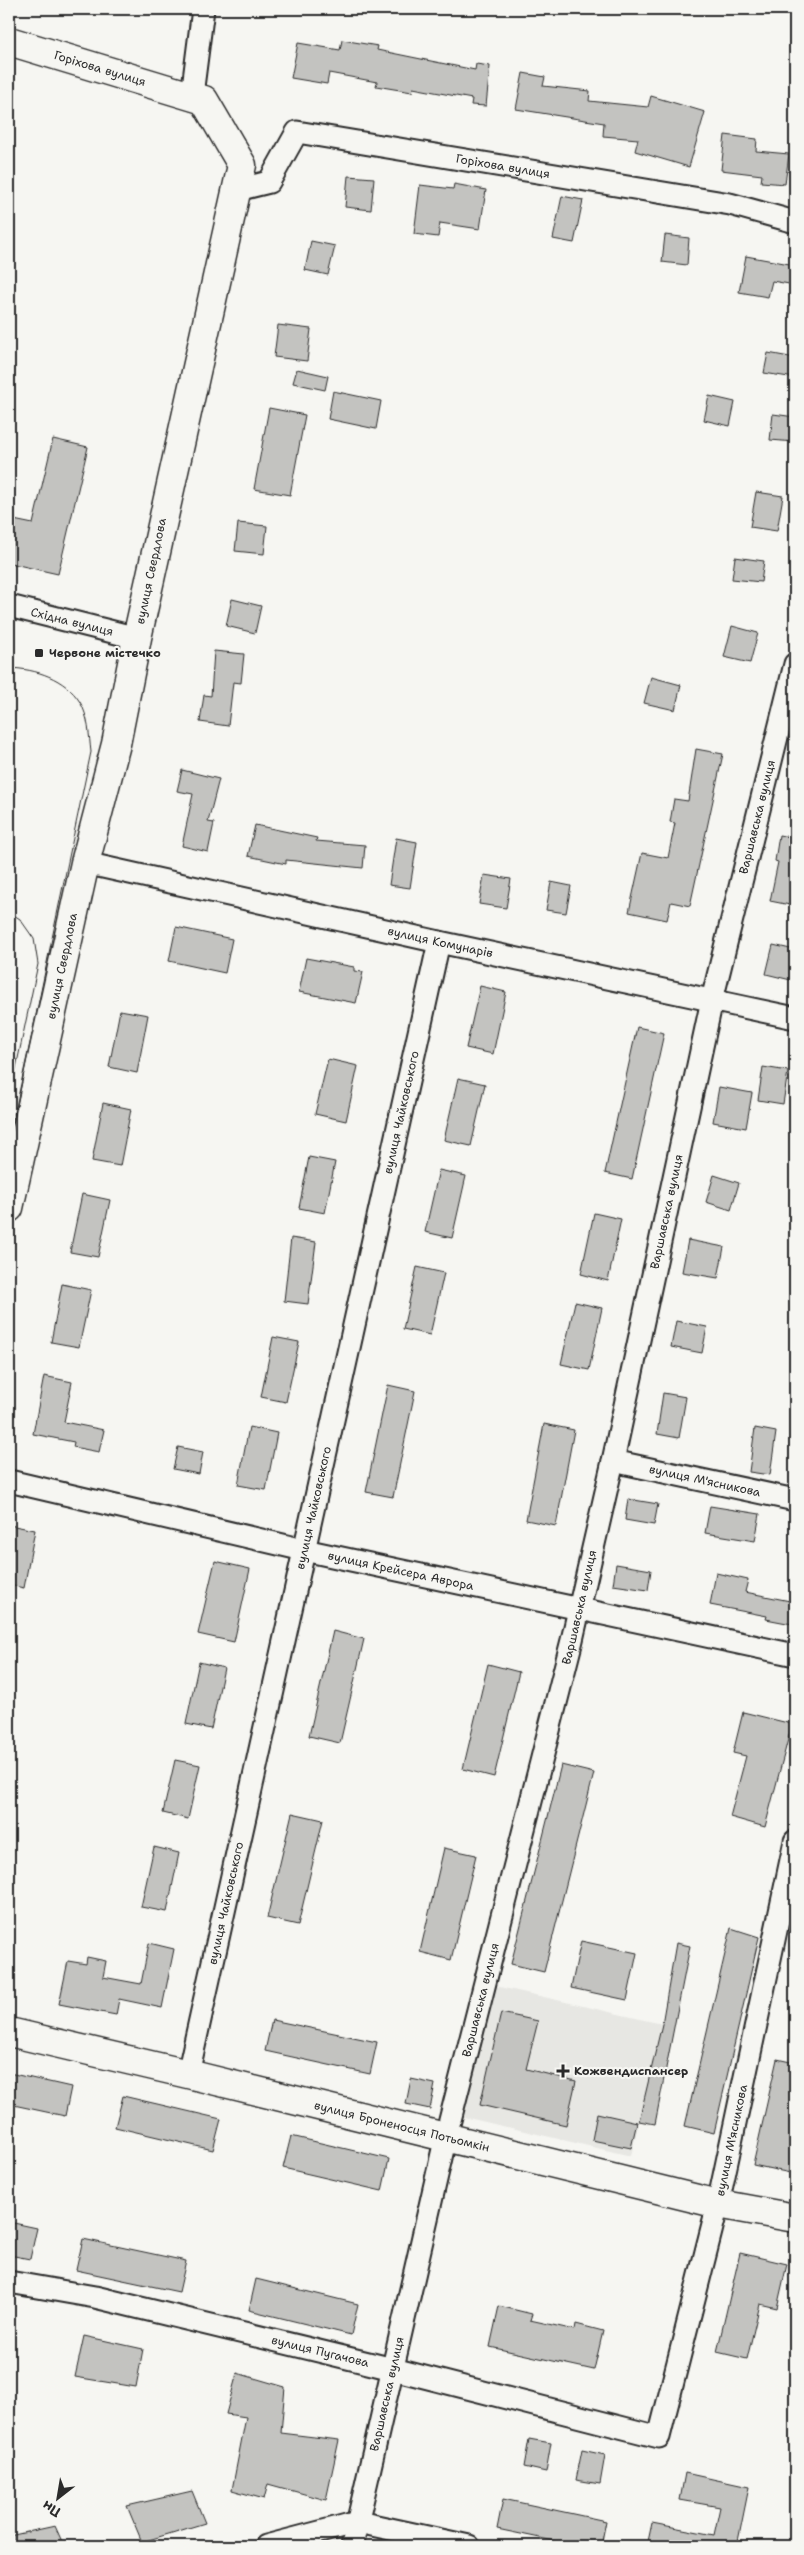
<svg xmlns="http://www.w3.org/2000/svg" width="804" height="2555" viewBox="0 0 804 2555" font-family="'Shantell Sans',sans-serif">
	<style>
		.built { fill: #e7e7e3 }
		.building { fill: #c3c3c0; stroke: #2b2b2b }
		.lines { fill: none; stroke-linecap: round; stroke-linejoin: round }
		.street-casing { stroke: #2b2b2b; stroke-width: 25 }
		.secondary-casing { stroke: #2b2b2b; stroke-width: 31 }
		.street { stroke: #f6f6f2; stroke-width: 21 }
		.secondary { stroke: #f6f6f2; stroke-width: 28 }
		.tram { stroke: #2b2b2b; stroke-width: 1 }
		.poi-dot { fill: #2b2b2b; stroke: #f6f6f2; stroke-width: 2 }
		.labels { text-anchor: middle; stroke-width: 4.5; stroke-linejoin: round; paint-order: stroke }
		.street-label { font-size: 12px; fill: #2b2b2b; stroke: #f6f6f2 }
		.poi-label { font-size: 12px; font-weight: bold; fill: #2b2b2b; stroke: #f6f6f2; text-anchor: start }
	</style>
	<rect width="100%" height="100%" fill="#f6f6f2"/>
	<filter id="ink" filterUnits="userSpaceOnUse"><feTurbulence type="fractalNoise" baseFrequency=".02" numOctaves="2"/><feDisplacementMap in="SourceGraphic" scale="10" xChannelSelector="R" yChannelSelector="G"/><feConvolveMatrix kernelMatrix="1 2 1 2 8 2 1 2 1" color-interpolation-filters="sRGB"/></filter>
	<g filter="url(#ink)">
		<path class="built" d="M 495,1986 L 662,2024 L 631,2156 L 464,2117 Z"/>
		<g class="building">
			<path d="M 342,40 L 378,46 L 377,50 L 475,70 L 476,64 L 490,66 L 486,106 L 471,105 L 472,99 L 413,88 L 412,92 L 376,86 L 377,82 L 329,73 L 327,84 L 291,78 L 298,43 L 340,50 Z"/>
			<path d="M 523,73 L 545,77 L 543,86 L 590,91 L 589,101 L 648,107 L 651,96 L 705,112 L 689,167 L 635,151 L 638,139 L 603,136 L 604,123 L 516,109 Z"/>
			<path d="M 725,135 L 757,139 L 756,151 L 789,154 L 785,184 L 761,182 L 762,175 L 721,170 Z"/>
			<path d="M 348,176 L 374,178 L 371,210 L 345,207 Z"/>
			<path d="M 454,184 L 486,190 L 480,229 L 440,223 L 438,237 L 414,234 L 420,185 L 453,189 Z"/>
			<path d="M 562,196 L 583,200 L 574,243 L 553,239 Z"/>
			<path d="M 665,235 L 689,238 L 687,265 L 662,262 Z"/>
			<path d="M 311,241 L 335,246 L 328,275 L 305,270 Z"/>
			<path d="M 746,256 L 795,265 L 795,285 L 772,281 L 768,297 L 739,292 Z"/>
			<path d="M 278,325 L 311,329 L 307,361 L 274,357 Z"/>
			<path d="M 768,353 L 795,358 L 795,378 L 764,373 Z"/>
			<path d="M 297,369 L 328,376 L 325,390 L 293,383 Z"/>
			<path d="M 333,391 L 381,401 L 376,429 L 328,419 Z"/>
			<path d="M 709,396 L 735,402 L 730,426 L 704,420 Z"/>
			<path d="M 269,408 L 305,415 L 290,495 L 254,489 Z"/>
			<path d="M 773,414 L 795,417 L 795,442 L 770,440 Z"/>
			<path d="M 53,439 L 88,447 L 58,574 L 9,563 L 9,519 L 33,524 Z"/>
			<path d="M 756,492 L 783,496 L 777,531 L 750,527 Z"/>
			<path d="M 238,523 L 267,526 L 264,554 L 235,551 Z"/>
			<path d="M 735,557 L 764,561 L 761,582 L 732,579 Z"/>
			<path d="M 232,599 L 261,606 L 255,633 L 226,626 Z"/>
			<path d="M 732,626 L 758,633 L 750,663 L 724,657 Z"/>
			<path d="M 214,651 L 244,654 L 241,683 L 233,682 L 228,726 L 200,722 L 204,695 L 211,696 Z"/>
			<path d="M 651,677 L 681,685 L 675,710 L 644,703 Z"/>
			<path d="M 696,749 L 723,754 L 690,906 L 671,902 L 667,920 L 629,912 L 642,853 L 668,858 L 675,823 L 670,822 L 674,799 L 688,801 Z"/>
			<path d="M 182,770 L 219,779 L 208,822 L 214,823 L 208,852 L 182,846 L 193,794 L 177,791 Z"/>
			<path d="M 255,825 L 317,838 L 316,841 L 365,845 L 363,868 L 286,860 L 286,864 L 248,856 Z"/>
			<path d="M 779,835 L 795,838 L 795,906 L 770,901 L 778,862 L 775,861 Z"/>
			<path d="M 396,838 L 417,842 L 410,888 L 389,885 Z"/>
			<path d="M 484,875 L 511,879 L 506,908 L 479,904 Z"/>
			<path d="M 551,882 L 571,886 L 566,913 L 546,910 Z"/>
			<path d="M 176,927 L 232,939 L 225,973 L 169,961 Z"/>
			<path d="M 773,945 L 795,950 L 795,981 L 766,974 Z"/>
			<path d="M 306,958 L 354,967 L 354,971 L 363,972 L 356,1003 L 299,992 Z"/>
			<path d="M 480,986 L 506,992 L 493,1054 L 466,1048 Z"/>
			<path d="M 120,1010 L 148,1015 L 137,1073 L 109,1067 Z"/>
			<path d="M 637,1027 L 664,1033 L 632,1179 L 605,1173 Z"/>
			<path d="M 328,1059 L 358,1066 L 346,1121 L 315,1114 Z"/>
			<path d="M 763,1067 L 788,1071 L 783,1104 L 758,1100 Z"/>
			<path d="M 458,1078 L 485,1084 L 471,1146 L 444,1140 Z"/>
			<path d="M 719,1087 L 752,1093 L 746,1128 L 713,1122 Z"/>
			<path d="M 103,1103 L 131,1109 L 120,1166 L 92,1161 Z"/>
			<path d="M 309,1157 L 335,1162 L 325,1213 L 299,1208 Z"/>
			<path d="M 439,1170 L 466,1176 L 452,1238 L 425,1232 Z"/>
			<path d="M 714,1175 L 739,1183 L 731,1210 L 706,1202 Z"/>
			<path d="M 82,1194 L 110,1200 L 98,1257 L 70,1252 Z"/>
			<path d="M 594,1213 L 621,1219 L 608,1281 L 581,1274 Z"/>
			<path d="M 291,1238 L 316,1242 L 308,1304 L 284,1301 Z"/>
			<path d="M 688,1240 L 724,1247 L 718,1278 L 682,1272 Z"/>
			<path d="M 417,1267 L 444,1273 L 430,1335 L 403,1329 Z"/>
			<path d="M 62,1284 L 91,1290 L 79,1347 L 51,1342 Z"/>
			<path d="M 575,1302 L 602,1308 L 589,1370 L 561,1364 Z"/>
			<path d="M 676,1321 L 707,1327 L 702,1353 L 671,1347 Z"/>
			<path d="M 273,1337 L 299,1342 L 286,1402 L 261,1397 Z"/>
			<path d="M 44,1376 L 72,1382 L 64,1422 L 104,1430 L 99,1452 L 73,1447 L 74,1442 L 33,1434 Z"/>
			<path d="M 388,1385 L 415,1391 L 393,1497 L 366,1492 Z"/>
			<path d="M 663,1393 L 686,1397 L 679,1438 L 657,1434 Z"/>
			<path d="M 544,1424 L 574,1430 L 556,1526 L 526,1520 Z"/>
			<path d="M 249,1427 L 277,1433 L 266,1490 L 238,1485 Z"/>
			<path d="M 755,1428 L 776,1432 L 770,1475 L 749,1472 Z"/>
			<path d="M 178,1447 L 203,1452 L 199,1474 L 173,1469 Z"/>
			<path d="M 628,1499 L 658,1504 L 654,1525 L 625,1520 Z"/>
			<path d="M 710,1506 L 760,1514 L 755,1541 L 705,1533 Z"/>
			<path d="M 9,1525 L 35,1530 L 24,1588 L 9,1585 Z"/>
			<path d="M 215,1561 L 250,1569 L 234,1642 L 198,1634 Z"/>
			<path d="M 616,1564 L 651,1570 L 648,1590 L 613,1585 Z"/>
			<path d="M 716,1573 L 748,1580 L 745,1592 L 795,1602 L 792,1624 L 766,1619 L 767,1616 L 710,1605 Z"/>
			<path d="M 333,1631 L 364,1639 L 340,1743 L 309,1736 Z"/>
			<path d="M 199,1662 L 224,1668 L 211,1729 L 186,1724 Z"/>
			<path d="M 488,1664 L 519,1672 L 494,1777 L 463,1769 Z"/>
			<path d="M 743,1712 L 792,1724 L 765,1827 L 730,1817 L 746,1756 L 733,1753 Z"/>
			<path d="M 175,1760 L 200,1765 L 188,1819 L 163,1813 Z"/>
			<path d="M 561,1765 L 594,1773 L 544,1972 L 511,1964 Z"/>
			<path d="M 292,1813 L 323,1820 L 298,1925 L 267,1918 Z"/>
			<path d="M 154,1847 L 179,1853 L 167,1912 L 141,1907 Z"/>
			<path d="M 444,1848 L 476,1855 L 451,1960 L 420,1952 Z"/>
			<path d="M 731,1928 L 759,1937 L 714,2133 L 685,2126 Z"/>
			<path d="M 581,1941 L 637,1953 L 627,2000 L 571,1988 Z"/>
			<path d="M 149,1943 L 174,1949 L 162,2008 L 119,1999 L 116,2015 L 59,2004 L 68,1961 L 86,1964 L 87,1957 L 106,1961 L 103,1977 L 141,1984 Z"/>
			<path d="M 676,1943 L 690,1946 L 655,2124 L 639,2121 L 662,2024 Z"/>
			<path d="M 501,2013 L 538,2021 L 526,2069 L 576,2081 L 566,2125 L 480,2105 Z"/>
			<path d="M 272,2020 L 377,2042 L 370,2074 L 265,2051 Z"/>
			<path d="M 777,2059 L 795,2063 L 795,2174 L 753,2165 Z"/>
			<path d="M 9,2073 L 71,2087 L 65,2116 L 9,2104 Z"/>
			<path d="M 411,2079 L 435,2084 L 430,2109 L 406,2104 Z"/>
			<path d="M 123,2096 L 221,2119 L 213,2150 L 115,2127 Z"/>
			<path d="M 597,2113 L 637,2122 L 631,2148 L 592,2140 Z"/>
			<path d="M 291,2136 L 389,2159 L 382,2191 L 283,2168 Z"/>
			<path d="M 9,2222 L 37,2228 L 30,2259 L 9,2255 Z"/>
			<path d="M 83,2239 L 186,2261 L 179,2292 L 76,2270 Z"/>
			<path d="M 740,2253 L 787,2264 L 777,2308 L 760,2304 L 747,2359 L 717,2352 Z"/>
			<path d="M 256,2279 L 358,2304 L 351,2335 L 249,2310 Z"/>
			<path d="M 499,2306 L 532,2314 L 530,2320 L 575,2330 L 576,2324 L 603,2331 L 594,2370 L 490,2347 Z"/>
			<path d="M 84,2336 L 143,2349 L 136,2387 L 75,2377 Z"/>
			<path d="M 237,2373 L 285,2387 L 281,2433 L 339,2440 L 326,2500 L 268,2484 L 264,2499 L 232,2490 L 246,2417 L 226,2414 Z"/>
			<path d="M 529,2439 L 551,2443 L 546,2472 L 524,2467 Z"/>
			<path d="M 582,2450 L 605,2455 L 600,2484 L 576,2480 Z"/>
			<path d="M 685,2473 L 749,2487 L 737,2546 L 647,2546 L 652,2523 L 714,2535 L 720,2507 L 680,2500 Z"/>
			<path d="M 192,2491 L 205,2523 L 142,2542 L 127,2506 Z"/>
			<path d="M 503,2499 L 606,2521 L 601,2546 L 578,2546 L 497,2529 Z"/>
			<path d="M 55,2526 L 64,2546 L 9,2546 L 9,2536 Z"/>
		</g>
		<g class="lines">
			<g class="street-casing">
				<g id="street">
					<path d="M 192,95 L 203,9"/>
					<path id="s1" d="M 237,190 L 269,182 L 297,132 L 730,204 L 795,222"/>
					<path id="s2" d="M 9,606 L 137,638"/>
					<path id="s3" d="M 85,863 L 439,942 L 795,1018"/>
					<path id="s4" d="M 613,1461 L 795,1500"/>
					<path id="s5" d="M 9,1481 L 304,1550 L 795,1655"/>
					<path id="s6" d="M 188,2074 L 439,942"/>
					<path id="s7" d="M 9,2282 L 95,2297 L 393,2369 L 659,2437 L 718,2204 L 795,1841"/>
					<path d="M 266,2546 L 358,2522 L 469,2546"/>
					<path id="s8" d="M 352,2546 L 446,2136 L 572,1640 L 613,1461 L 712,1000 L 795,664"/>
				</g>
			</g>
			<g class="secondary-casing">
				<g id="secondary">
					<path id="s9" d="M 9,41 L 204,100 L 242,165 L 137,638 L 116,744 L 85,863 L 9,1208"/>
					<path id="s10" d="M 9,2032 L 188,2074 L 718,2204 L 795,2218"/>
				</g>
			</g>
			<use href="#street" class="street"/>
			<use href="#secondary" class="secondary"/>
			<g class="tram">
				<path d="M 9,668 C 36,669 65,678 80,702 C 89,717 89,736 91,752 L 9,1144"/>
				<path d="M 9,912 L 20,919 L 34,939 L 38,964 L 9,1101"/>
			</g>
		</g>
	</g>
	<g class="poi-dot">
		<rect x="34" y="648" width="10" height="10" rx="2.5"/>
		<path d="M560.5 2063.5h5v5h5v5h-5v5h-5v-5h-5v-5h5z"/>
	</g>
	<g class="labels">
		<g class="street-label">
			<text dy="4" stroke="none"><textPath href="#s9" startOffset="95">Горіхова вулиця</textPath></text>
			<text dy="4" stroke="none"><textPath href="#s1" startOffset="299">Горіхова вулиця</textPath></text>
			<text transform="translate(151 571) rotate(-78)" y="4">вулиця Свердлова</text>
			<text dy="4" stroke="none"><textPath href="#s2" startOffset="65">Східна вулиця</textPath></text>
			<text dy="4" stroke="none"><textPath href="#s8" startOffset="1776">Варшавська вулиця</textPath></text>
			<text dy="4" stroke="none"><textPath href="#s3" startOffset="364">вулиця Комунарів</textPath></text>
			<text transform="translate(62 966) rotate(-78)" y="4">вулиця Свердлова</text>
			<text dy="4" stroke="none"><textPath href="#s6" startOffset="985">вулиця Чайковського</textPath></text>
			<text dy="4" stroke="none"><textPath href="#s8" startOffset="1371">Варшавська вулиця</textPath></text>
			<text dy="4" stroke="none"><textPath href="#s4" startOffset="94">вулиця М'ясникова</textPath></text>
			<text dy="4" stroke="none"><textPath href="#s6" startOffset="580">вулиця Чайковського</textPath></text>
			<text dy="4" stroke="none"><textPath href="#s5" startOffset="402">вулиця Крейсера Аврора</textPath></text>
			<text dy="4" stroke="none"><textPath href="#s8" startOffset="966">Варшавська вулиця</textPath></text>
			<text dy="4" stroke="none"><textPath href="#s6" startOffset="175">вулиця Чайковського</textPath></text>
			<text dy="4" stroke="none"><textPath href="#s8" startOffset="561">Варшавська вулиця</textPath></text>
			<text dy="4" stroke="none"><textPath href="#s10" startOffset="404">вулиця Броненосця Потьомкін</textPath></text>
			<text dy="4" stroke="none"><textPath href="#s7" startOffset="974">вулиця М'ясникова</textPath></text>
			<text dy="4" stroke="none"><textPath href="#s7" startOffset="319">вулиця Пугачова</textPath></text>
			<text dy="4" stroke="none"><textPath href="#s8" startOffset="156">Варшавська вулиця</textPath></text>
		</g>
		<g class="poi-label">
			<text x="49" y="657">Червоне містечко</text>
			<text x="574" y="2075">Кожвендиспансер</text>
		</g>
	</g>
	<rect width="804" height="2555" fill="none" stroke="#f6f6f2" stroke-width="30"/>
	<rect x="15" y="15" width="774" height="2525" fill="none" stroke="#2b2b2b" stroke-width="2" filter="url(#ink)"/>
	<g transform="translate(58 2498) rotate(211)" stroke="#f6f6f2" stroke-width="4" paint-order="stroke">
	<path d="M0-4L9 19L0 12L-9 19Z" fill="#2b2b2b"/>
	<text y="-8" font-size="14" font-weight="bold" text-anchor="middle" fill="#2b2b2b">Пн</text>
	</g>
</svg>
